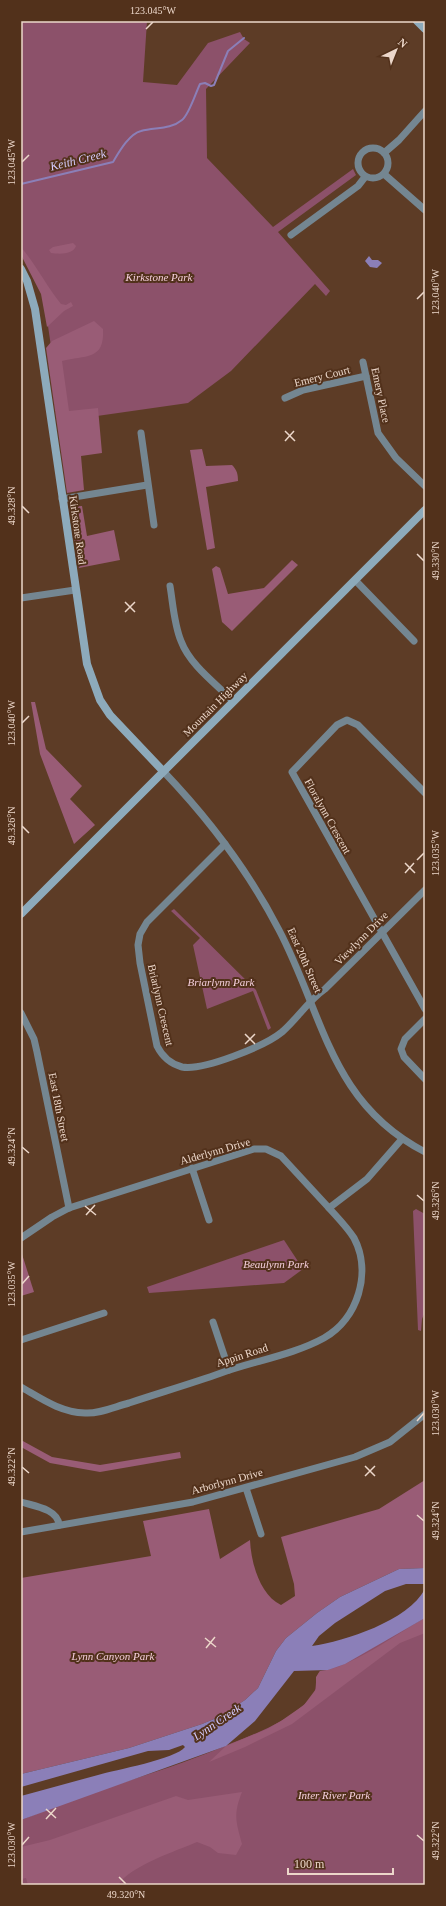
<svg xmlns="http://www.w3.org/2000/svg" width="446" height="1906" viewBox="0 0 446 1906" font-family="'Times New Roman',serif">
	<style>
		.green { fill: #8c516a }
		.forest { fill: #995c76 }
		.water { fill: #8b7fb8 }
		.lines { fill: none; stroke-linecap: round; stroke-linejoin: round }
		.stream { stroke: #8b7fb8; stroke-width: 2 }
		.street { stroke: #748691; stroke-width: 7 }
		.secondary { stroke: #8daabb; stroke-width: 8 }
		.ticks { fill: none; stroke: #ecd7ca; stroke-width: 1.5 }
		.labels { text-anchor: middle; stroke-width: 4; stroke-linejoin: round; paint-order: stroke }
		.park-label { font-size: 11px; font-style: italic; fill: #f5cfdd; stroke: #52311b }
		.street-label { font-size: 11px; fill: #ecd7ca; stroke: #52311b }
		.water-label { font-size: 12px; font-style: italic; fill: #d6cdff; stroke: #52311b }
		.neatline { fill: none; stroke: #ecd7ca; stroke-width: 1.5 }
		.ticks-label { font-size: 10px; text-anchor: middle; fill: #ecd7ca }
	</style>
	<rect width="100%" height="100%" fill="#5d3c26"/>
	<g class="green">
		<path d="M 21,21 L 147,21 L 143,82 L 177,85 L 208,43 L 240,32 L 244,39 L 250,43 L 206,89 L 207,158 L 273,227 L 353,169 L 356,175 L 278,232 L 330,291 L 326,296 L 315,284 L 231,371 L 188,403 L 62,421 L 44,299 L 21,248 Z"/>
		<path d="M 174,909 L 256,990 L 271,1028 L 268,1030 L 253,991 L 207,1009 L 193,945 L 200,938 L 171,911 Z"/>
		<path d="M 416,1209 L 425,1214 L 425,1312 L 422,1319 L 421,1331 L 418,1330 L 413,1211 Z"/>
		<path d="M 284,1240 L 303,1269 L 284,1283 L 149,1293 L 147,1287 Z"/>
		<path d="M 425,1618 L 425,1885 L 21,1885 L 21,1820 C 51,1808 81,1796 112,1786 C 153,1773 193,1760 232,1743 C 260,1732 289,1721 311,1698 C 319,1690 313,1679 320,1671 L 328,1670 Z"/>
	</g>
	<g class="forest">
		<path d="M 73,243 L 76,246 C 73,255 59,254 51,253 L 49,250 L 53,247 Z"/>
		<path d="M 21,247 C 36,265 46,285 61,304 L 66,305 L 71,302 L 73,306 L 64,311 L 47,327 L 41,294 L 21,255 Z"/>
		<path d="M 94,321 L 103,329 C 105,361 85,355 62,361 L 69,411 L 98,408 L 102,453 L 81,456 L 84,490 L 67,493 L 46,348 L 52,341 Z"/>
		<path d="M 202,449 L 206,466 L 232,465 C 237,470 238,474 238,481 L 206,487 L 215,548 L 207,550 L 190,450 Z"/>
		<path d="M 82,506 L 87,536 L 114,530 L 120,560 L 79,568 L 69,507 Z"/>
		<path d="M 292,560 L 298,565 L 232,631 L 222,622 L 212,569 L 216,566 L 220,568 L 228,594 L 264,588 Z"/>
		<path d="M 31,702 L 35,702 L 46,749 L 82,786 L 70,799 L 95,825 L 74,844 L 40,754 Z"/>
		<path d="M 21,1251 L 34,1292 L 21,1296 Z"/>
		<path d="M 21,1440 L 52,1457 L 100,1465 L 180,1452 L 181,1458 L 100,1472 L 50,1463 L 21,1447 Z"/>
		<path d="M 425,1480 L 425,1568 L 399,1569 L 340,1597 L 317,1613 L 286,1638 L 276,1651 L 258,1688 L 245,1700 L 219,1717 L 202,1724 L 129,1748 L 21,1774 L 21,1578 L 151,1556 L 143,1521 L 209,1509 L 220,1559 L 250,1540 C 251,1563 260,1595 281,1605 L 295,1596 L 294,1584 L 281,1537 L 379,1509 Z"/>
		<path d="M 425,1618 L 425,1633 L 400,1643 L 292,1724 L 245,1747 L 209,1762 L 226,1746 L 267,1729 L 281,1721 L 304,1705 L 316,1689 L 316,1677 L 320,1671 C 349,1669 398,1633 425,1618 Z"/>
		<path d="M 242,1792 C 233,1815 236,1821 242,1844 L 236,1855 L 218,1853 L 210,1847 L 197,1842 C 176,1851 130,1866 118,1885 L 28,1885 L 26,1878 L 21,1879 L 21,1847 L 50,1840 L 176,1796 L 188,1800 Z"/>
	</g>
	<g class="water">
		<path d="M 369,256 L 372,260 L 378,260 L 382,263 L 377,268 L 370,267 L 365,261 Z"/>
		<path d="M 425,1568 L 425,1584 L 406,1584 L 385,1591 L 335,1623 L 319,1636 L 312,1646 C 345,1641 408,1621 425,1589 L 425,1618 L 345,1664 L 328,1670 L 294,1671 L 255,1721 L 226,1746 L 21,1820 L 21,1796 C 47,1789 72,1782 98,1775 C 115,1770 176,1759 185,1747 L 183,1745 L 169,1750 L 148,1751 L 21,1787 L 21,1774 L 129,1748 L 202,1724 L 219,1717 L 245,1700 L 258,1688 L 276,1651 L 286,1638 L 317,1613 L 340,1597 L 399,1569 Z"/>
	</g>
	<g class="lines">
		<path class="stream" d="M 21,184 L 113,162 C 119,152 129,134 141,131 C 155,127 170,130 182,120 C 189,115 196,92 200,84 L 205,83 L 211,86 L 214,85 L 228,51 L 244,38"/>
		<g class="street">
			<circle cx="373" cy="163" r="15"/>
			<path d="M 384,153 L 399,140 L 425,111"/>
			<path d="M 384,174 L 425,210"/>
			<path d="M 291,235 L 358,186 L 365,177"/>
			<path d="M 363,362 L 378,433 L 396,458 L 425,486"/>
			<path d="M 285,398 L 303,390 L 366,376"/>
			<path d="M 141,433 L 154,525"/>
			<path d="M 62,499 L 147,485"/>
			<path d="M 355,580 L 414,641"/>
			<path d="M 170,586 C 173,604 174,624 181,641 C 190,665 215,683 233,701"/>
			<path d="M 21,598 L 75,590"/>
			<path d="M 163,771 C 208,818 249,872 279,930 C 324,1016 330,1103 425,1152"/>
			<path d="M 425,793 L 358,725 L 347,720 L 337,725 L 292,772 L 425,1009"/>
			<path d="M 225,844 L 147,922 L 140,934 L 138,945 L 140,963 L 157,1046 C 162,1056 171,1064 182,1067 C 203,1071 265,1046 282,1032 C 297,1019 308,1001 325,989 L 425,890"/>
			<path d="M 21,1013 L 34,1039 L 37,1052 L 69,1208"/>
			<path d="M 425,1019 L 405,1039 L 401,1049 L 404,1057 L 425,1079"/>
			<path d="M 192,1168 L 209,1220"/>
			<path d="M 21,1238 L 52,1217 L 69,1208 L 254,1149 L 266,1149 L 281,1156 L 329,1208 L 367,1179 L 402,1139"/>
			<path d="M 213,1322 L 229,1370"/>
			<path d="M 21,1340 L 104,1313"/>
			<path d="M 21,1387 C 42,1399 60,1412 85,1413 C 99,1414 114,1407 129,1403 C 159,1393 190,1384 221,1373 C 254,1361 293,1355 324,1338 C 358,1319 372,1272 354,1238 C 347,1227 337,1217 329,1208"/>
			<path d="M 246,1488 L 261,1534"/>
			<path d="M 21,1502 C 34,1506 58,1509 59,1525"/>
			<path d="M 21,1532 L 193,1502 L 355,1457 L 390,1442 L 425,1414"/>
		</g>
		<g class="secondary">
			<path d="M 417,21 L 425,29"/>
			<path d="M 21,269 L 27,281 L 35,309 L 87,664 L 100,700 L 110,715 L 163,771"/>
			<path d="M 21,914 L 425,510"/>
		</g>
	</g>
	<path class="ticks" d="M 146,29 L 153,22M 22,162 L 29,155M 417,299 L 424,292M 285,431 L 295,441M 285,441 L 294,431M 22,506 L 29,513M 417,554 L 424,561M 125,602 L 135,612M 125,612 L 135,602M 22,723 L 29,716M 22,826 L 29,833M 417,860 L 424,853M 405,863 L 415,873M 405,873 L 414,863M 245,1034 L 255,1044M 245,1044 L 255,1034M 22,1147 L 29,1153M 417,1195 L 424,1201M 85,1206 L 96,1215M 86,1215 L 95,1205M 22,1284 L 29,1276M 417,1421 L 424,1413M 365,1466 L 375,1476M 22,1467 L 29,1473M 365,1476 L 375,1466M 417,1515 L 424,1521M 205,1638 L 216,1647M 206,1648 L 215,1637M 46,1809 L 56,1818M 46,1819 L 56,1808M 417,1835 L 424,1841M 22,1845 L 29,1837M 119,1877 L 126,1884"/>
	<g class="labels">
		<g class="park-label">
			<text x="159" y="281">Kirkstone Park</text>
			<text x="221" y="986">Briarlynn Park</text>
			<text x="276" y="1268">Beaulynn Park</text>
			<text x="113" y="1660">Lynn Canyon Park</text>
			<text x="334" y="1799">Inter River Park</text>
		</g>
		<g class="street-label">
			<text transform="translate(322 376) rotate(-14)" y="4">Emery Court</text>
			<text transform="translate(381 395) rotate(78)" y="4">Emery Place</text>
			<text transform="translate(78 530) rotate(82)" y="4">Kirkstone Road</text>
			<text transform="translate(215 704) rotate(-45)" y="4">Mountain Highway</text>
			<text transform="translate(328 816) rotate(61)" y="4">Floralynn Crescent</text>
			<text transform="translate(361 938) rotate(-45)" y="4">Viewlynn Drive</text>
			<text transform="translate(305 960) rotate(66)" y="4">East 20th Street</text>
			<text transform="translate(161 1005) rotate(77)" y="4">Briarlynn Crescent</text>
			<text transform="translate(59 1107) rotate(79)" y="4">East 18th Street</text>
			<text transform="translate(215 1151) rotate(-16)" y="4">Alderlynn Drive</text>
			<text transform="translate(242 1355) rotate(-18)" y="4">Appin Road</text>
			<text transform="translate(227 1481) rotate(-15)" y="4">Arborlynn Drive</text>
		</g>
		<g class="water-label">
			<text transform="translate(78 160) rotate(-14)" y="4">Keith Creek</text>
			<text transform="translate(217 1722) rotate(-34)" y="4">Lynn Creek</text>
		</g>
	</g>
	<rect width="446" height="1906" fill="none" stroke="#52311b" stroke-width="44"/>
	<g transform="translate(396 50) rotate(43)" stroke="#52311b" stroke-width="3" paint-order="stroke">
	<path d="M0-3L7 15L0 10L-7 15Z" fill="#ecd7ca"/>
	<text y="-6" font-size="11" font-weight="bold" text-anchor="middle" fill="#ecd7ca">N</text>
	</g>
	<path d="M288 1868v6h105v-6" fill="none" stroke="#ecd7ca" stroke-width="2"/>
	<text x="294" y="1868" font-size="12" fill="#ecd7ca" stroke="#52311b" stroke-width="3" paint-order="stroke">100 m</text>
	<rect x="22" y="22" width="402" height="1862" class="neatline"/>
	<g class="ticks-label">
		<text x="153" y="14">123.045°W</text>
		<text transform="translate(11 162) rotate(-90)" y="4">123.045°W</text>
		<text transform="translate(435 292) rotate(-90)" y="4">123.040°W</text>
		<text transform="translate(11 506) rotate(-90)" y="4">49.328°N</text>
		<text transform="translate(435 561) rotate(-90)" y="4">49.330°N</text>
		<text transform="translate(11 723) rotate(-90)" y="4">123.040°W</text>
		<text transform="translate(11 826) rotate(-90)" y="4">49.326°N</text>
		<text transform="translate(435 853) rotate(-90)" y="4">123.035°W</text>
		<text transform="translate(11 1147) rotate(-90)" y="4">49.324°N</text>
		<text transform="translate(435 1201) rotate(-90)" y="4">49.326°N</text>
		<text transform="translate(11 1284) rotate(-90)" y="4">123.035°W</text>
		<text transform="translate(435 1413) rotate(-90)" y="4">123.030°W</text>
		<text transform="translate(11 1467) rotate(-90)" y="4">49.322°N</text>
		<text transform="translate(435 1521) rotate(-90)" y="4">49.324°N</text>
		<text transform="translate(435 1841) rotate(-90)" y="4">49.322°N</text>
		<text transform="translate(11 1845) rotate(-90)" y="4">123.030°W</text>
		<text x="126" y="1898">49.320°N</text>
	</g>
</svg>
